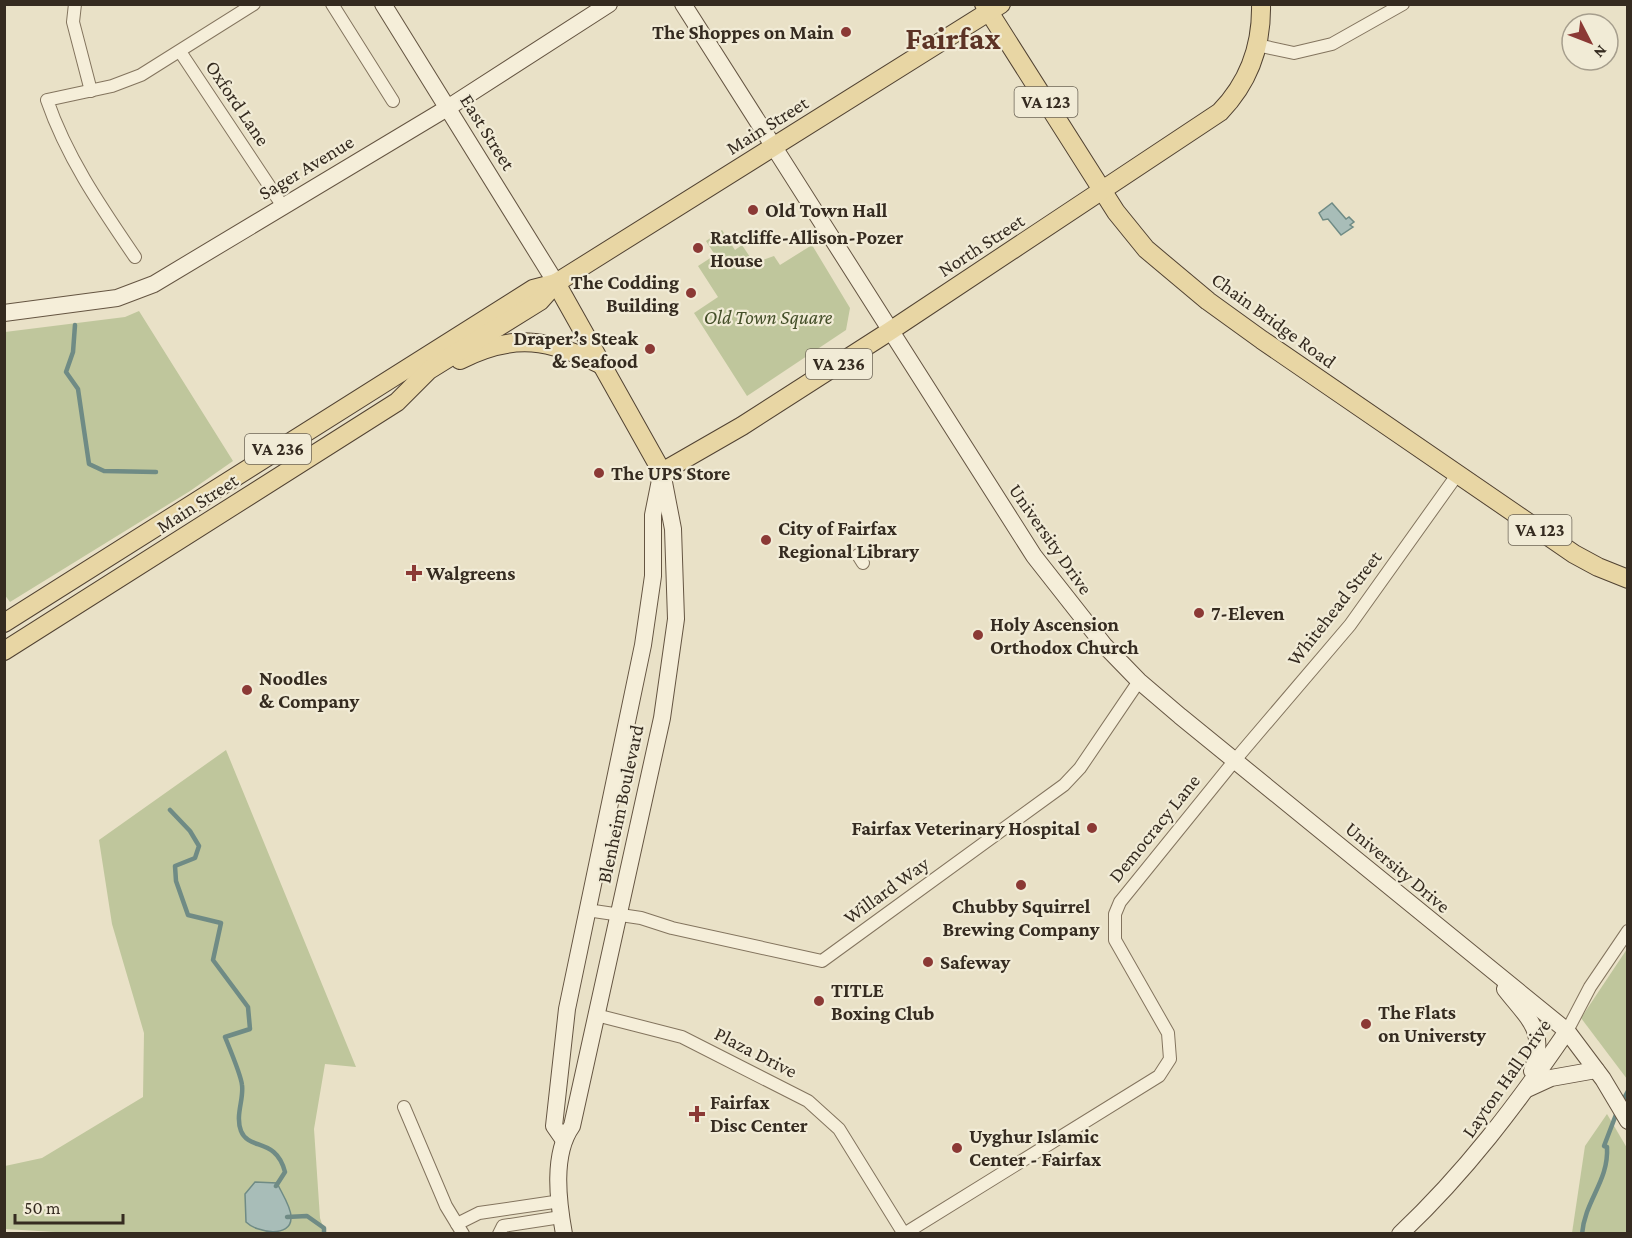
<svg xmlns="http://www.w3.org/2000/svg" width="1632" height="1238" viewBox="0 0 1632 1238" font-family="'Crimson Pro',serif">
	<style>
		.green { fill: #bfc69c }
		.water { fill: #a8bdb8; stroke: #6f8b85; stroke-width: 1.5 }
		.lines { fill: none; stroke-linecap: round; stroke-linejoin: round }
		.stream { stroke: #6f8b85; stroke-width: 4.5 }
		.street-casing { stroke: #83745e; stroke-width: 14 }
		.secondary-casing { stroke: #655542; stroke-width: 18 }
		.primary-casing { stroke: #514232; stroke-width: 20 }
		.street { stroke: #f5eed9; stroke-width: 12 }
		.secondary { stroke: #f5eed9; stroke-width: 16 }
		.primary { stroke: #e8d6a4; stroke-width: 18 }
		.poi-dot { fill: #8b3935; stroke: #f1ebd6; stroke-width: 2 }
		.labels { text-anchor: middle; stroke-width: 4.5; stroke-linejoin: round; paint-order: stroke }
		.shield { fill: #f1ebd6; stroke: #6d6557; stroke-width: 1.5 }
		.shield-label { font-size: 18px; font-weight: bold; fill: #352b20 }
		.poi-label { font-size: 20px; font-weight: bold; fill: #352b20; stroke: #f1ebd6; text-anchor: start }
		.street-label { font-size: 20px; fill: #352b20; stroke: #f1ebd6 }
		.park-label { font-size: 20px; font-style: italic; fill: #444f29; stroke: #f1ebd6 }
		.town-label { font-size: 32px; font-weight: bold; fill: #5c3325; stroke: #f1ebd6 }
	</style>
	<rect width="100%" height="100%" fill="#e9e1c7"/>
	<g class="green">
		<path d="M 722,230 L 735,250 L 742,245 L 754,263 L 774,256 L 780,265 L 812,245 L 850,308 L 846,330 L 747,396 L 694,313 L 718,297 L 698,266 L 715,255 L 706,241 Z"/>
		<path d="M 139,311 L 233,461 L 190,491 L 10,602 L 4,594 L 5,332 L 125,317 Z"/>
		<path d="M 226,750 L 356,1067 L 325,1064 L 314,1129 L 320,1218 L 325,1233 L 88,1234 L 5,1229 L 5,1166 L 42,1158 L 143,1097 L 144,1033 L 112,924 L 99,840 Z"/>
		<path d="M 1627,949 L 1627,1079 L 1581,1018 Z"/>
		<path d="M 1607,1114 L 1627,1148 L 1627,1233 L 1572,1233 L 1585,1146 Z"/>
	</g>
	<g class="water">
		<path d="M 1332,203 L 1346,219 L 1349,217 L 1354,222 L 1350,225 L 1353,227 L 1341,235 L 1328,219 L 1323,220 L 1319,213 Z"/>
		<path d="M 255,1182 L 277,1183 C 281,1192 292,1208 291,1218 C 291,1238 257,1233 246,1222 L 245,1194 Z"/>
	</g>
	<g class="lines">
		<g class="stream">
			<path d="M 75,325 L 73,352 L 66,372 L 78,389 L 89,464 L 104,471 L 156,472"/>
			<path d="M 170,810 L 190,831 L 199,846 L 195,858 L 175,866 L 176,881 L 188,915 L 221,923 L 213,960 L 248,1007 L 250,1029 L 225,1037 C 229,1047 241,1075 242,1085 C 244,1100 235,1115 241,1131 C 249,1151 276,1137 285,1172 L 276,1186"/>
			<path d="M 1622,1102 L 1628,1091"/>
			<path d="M 287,1217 L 307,1216 L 324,1228 L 324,1234"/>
			<path d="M 1582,1234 C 1585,1200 1609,1181 1607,1147 L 1604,1146 L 1617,1112"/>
		</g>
		<g class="street-casing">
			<g id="street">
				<path d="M 75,4 L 73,22 L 91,91"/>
				<path d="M 332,4 L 393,101"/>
				<path d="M 1257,45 L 1294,53 L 1332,44 L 1403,4"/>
				<path d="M 181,53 L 282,205"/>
				<path d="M 135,257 C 101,207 67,158 47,100 L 112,86 L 141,75 L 254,4"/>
				<path d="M 858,555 L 863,563"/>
				<path d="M 587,910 L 641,918 L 672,928 L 822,961 L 1064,785 L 1080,768 L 1139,681"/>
				<path d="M 596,1015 L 682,1037 L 808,1101 L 839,1129 L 904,1234"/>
				<path d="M 1567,1031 L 1590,987 L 1628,931"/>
				<path d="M 404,1107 L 446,1206 L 463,1234"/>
				<path d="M 457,1224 L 479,1213 L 561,1201"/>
				<path d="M 499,1234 L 503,1226 L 561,1217"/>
				<path d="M 904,1234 L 1159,1076 L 1170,1059 L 1168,1033 L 1115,940 L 1115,914 L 1120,902 L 1235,760 L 1350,625 L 1457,475"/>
			</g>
		</g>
		<g class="secondary-casing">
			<g id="secondary">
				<path d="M 383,4 L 556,283"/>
				<path d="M 683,4 L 1034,556 L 1104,645 L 1139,681 L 1180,716 L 1567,1031 L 1603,1079 L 1628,1121"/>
				<path d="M 4,313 L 117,298 L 154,284 L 449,107 L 609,4"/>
				<path d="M 1505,989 C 1529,1020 1547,1030 1532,1071"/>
				<path d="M 1527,1089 L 1551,1078 L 1596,1070"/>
				<path d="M 563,1139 L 554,1126 L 567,1009 L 643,645 L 653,576 L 653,515 L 660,480"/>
				<path d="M 564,1234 C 558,1201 552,1154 572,1126 L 662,718 L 676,619 L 673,529 L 662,472"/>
				<path d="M 1400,1234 C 1465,1173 1517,1104 1567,1031"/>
			</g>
		</g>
		<g class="primary-casing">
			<g id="primary">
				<path d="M 984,4 L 1116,212 L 1146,249 L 1208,301 L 1262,340 L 1574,554 L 1598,567 L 1628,579"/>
				<path d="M 556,283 L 662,472 L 742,426 L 890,331 L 1220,112 C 1249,82 1262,45 1261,4"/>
				<path d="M 460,360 C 515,332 550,340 602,365"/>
				<path d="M 4,623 L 533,289 L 556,283"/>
				<path d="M 4,651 L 397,402 L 429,370 L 540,301 L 556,283 L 1001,4"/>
			</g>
		</g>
		<use href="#street" class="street"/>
		<use href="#secondary" class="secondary"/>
		<use href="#primary" class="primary"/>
	</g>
	<g class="poi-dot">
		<circle cx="846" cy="32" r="6"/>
		<circle cx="753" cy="210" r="6"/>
		<circle cx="698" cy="248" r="6"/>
		<circle cx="691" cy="293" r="6"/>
		<circle cx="650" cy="349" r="6"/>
		<circle cx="599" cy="473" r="6"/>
		<circle cx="766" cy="540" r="6"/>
		<path d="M411 564h6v6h6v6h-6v6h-6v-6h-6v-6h6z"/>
		<circle cx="1199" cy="613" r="6"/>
		<circle cx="978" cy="635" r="6"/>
		<circle cx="247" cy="690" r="6"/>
		<circle cx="1092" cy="828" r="6"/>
		<circle cx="1021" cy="885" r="6"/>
		<circle cx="928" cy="962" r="6"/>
		<circle cx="819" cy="1001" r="6"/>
		<circle cx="1366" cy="1024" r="6"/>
		<path d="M694 1105h6v6h6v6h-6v6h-6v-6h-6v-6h6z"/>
		<circle cx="957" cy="1148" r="6"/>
	</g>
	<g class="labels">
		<g class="shield">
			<rect x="1014.5" y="87" width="63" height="30" rx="4.5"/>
			<rect x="806" y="349" width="66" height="30" rx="4.5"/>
			<rect x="245" y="434" width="66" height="30" rx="4.5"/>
			<rect x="1508.5" y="515" width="63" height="30" rx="4.5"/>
		</g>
		<g class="shield-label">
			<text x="1046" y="108">VA 123</text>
			<text x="839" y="370">VA 236</text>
			<text x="278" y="455">VA 236</text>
			<text x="1540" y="536">VA 123</text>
		</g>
		<g class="poi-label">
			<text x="834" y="39" text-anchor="end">The Shoppes on Main</text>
			<text x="765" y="217">Old Town Hall</text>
			<text x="710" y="244">Ratcliffe-Allison-Pozer<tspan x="710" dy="23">House</tspan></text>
			<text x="679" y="289" text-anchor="end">The Codding<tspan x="679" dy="23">Building</tspan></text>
			<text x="638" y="345" text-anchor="end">Draper’s Steak<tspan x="638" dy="23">&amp; Seafood</tspan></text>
			<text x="611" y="480">The UPS Store</text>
			<text x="778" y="535">City of Fairfax<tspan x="778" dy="23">Regional Library</tspan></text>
			<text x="426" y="580">Walgreens</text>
			<text x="1211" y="620">7-Eleven</text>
			<text x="990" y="631">Holy Ascension<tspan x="990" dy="23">Orthodox Church</tspan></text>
			<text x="259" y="685">Noodles<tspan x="259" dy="23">&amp; Company</tspan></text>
			<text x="1080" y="835" text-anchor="end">Fairfax Veterinary Hospital</text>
			<text x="1021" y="913" text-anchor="middle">Chubby Squirrel<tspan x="1021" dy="23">Brewing Company</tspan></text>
			<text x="940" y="969">Safeway</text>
			<text x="831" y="997">TITLE<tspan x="831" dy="23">Boxing Club</tspan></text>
			<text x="1378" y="1019">The Flats<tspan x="1378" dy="23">on Universty</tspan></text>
			<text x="710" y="1109">Fairfax<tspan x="710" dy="23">Disc Center</tspan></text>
			<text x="969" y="1143">Uyghur Islamic<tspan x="969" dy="23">Center - Fairfax</tspan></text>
		</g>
		<g class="street-label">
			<text transform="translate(238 103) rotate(56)" y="7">Oxford Lane</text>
			<text transform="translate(767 125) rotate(-32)" y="7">Main Street</text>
			<text transform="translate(488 132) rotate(58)" y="7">East Street</text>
			<text transform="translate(306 167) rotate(-31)" y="7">Sager Avenue</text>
			<text transform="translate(981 245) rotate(-33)" y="7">North Street</text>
			<text transform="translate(1274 320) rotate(36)" y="7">Chain Bridge Road</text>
			<text transform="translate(197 503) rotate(-33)" y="7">Main Street</text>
			<text transform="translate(1051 539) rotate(55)" y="7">University Drive</text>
			<text transform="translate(1334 608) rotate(-52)" y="7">Whitehead Street</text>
			<text transform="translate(620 804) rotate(-78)" y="7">Blenheim Boulevard</text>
			<text transform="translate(1154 828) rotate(-51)" y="7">Democracy Lane</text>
			<text transform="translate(1398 867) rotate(40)" y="7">University Drive</text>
			<text transform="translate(886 890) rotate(-36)" y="7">Willard Way</text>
			<text transform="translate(756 1052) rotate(27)" y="7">Plaza Drive</text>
			<text transform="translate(1506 1078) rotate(-55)" y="7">Layton Hall Drive</text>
		</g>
		<g class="park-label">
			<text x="768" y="324">Old Town Square</text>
		</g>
		<g class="town-label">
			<text x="953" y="49">Fairfax</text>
		</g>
	</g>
	<rect width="1632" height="1238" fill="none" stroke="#352b20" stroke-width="12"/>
	<g transform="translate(1590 42) rotate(132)"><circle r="28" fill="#f1ebd6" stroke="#a69e8d" stroke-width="1.5"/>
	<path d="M0-4.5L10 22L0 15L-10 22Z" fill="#8b3935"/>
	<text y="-9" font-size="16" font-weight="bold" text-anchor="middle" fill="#352b20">N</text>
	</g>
	<path d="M15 1214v9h108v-9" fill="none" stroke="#352b20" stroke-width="3"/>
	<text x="24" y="1214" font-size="18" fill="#352b20" stroke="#f1ebd6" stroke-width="4.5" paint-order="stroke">50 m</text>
</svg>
